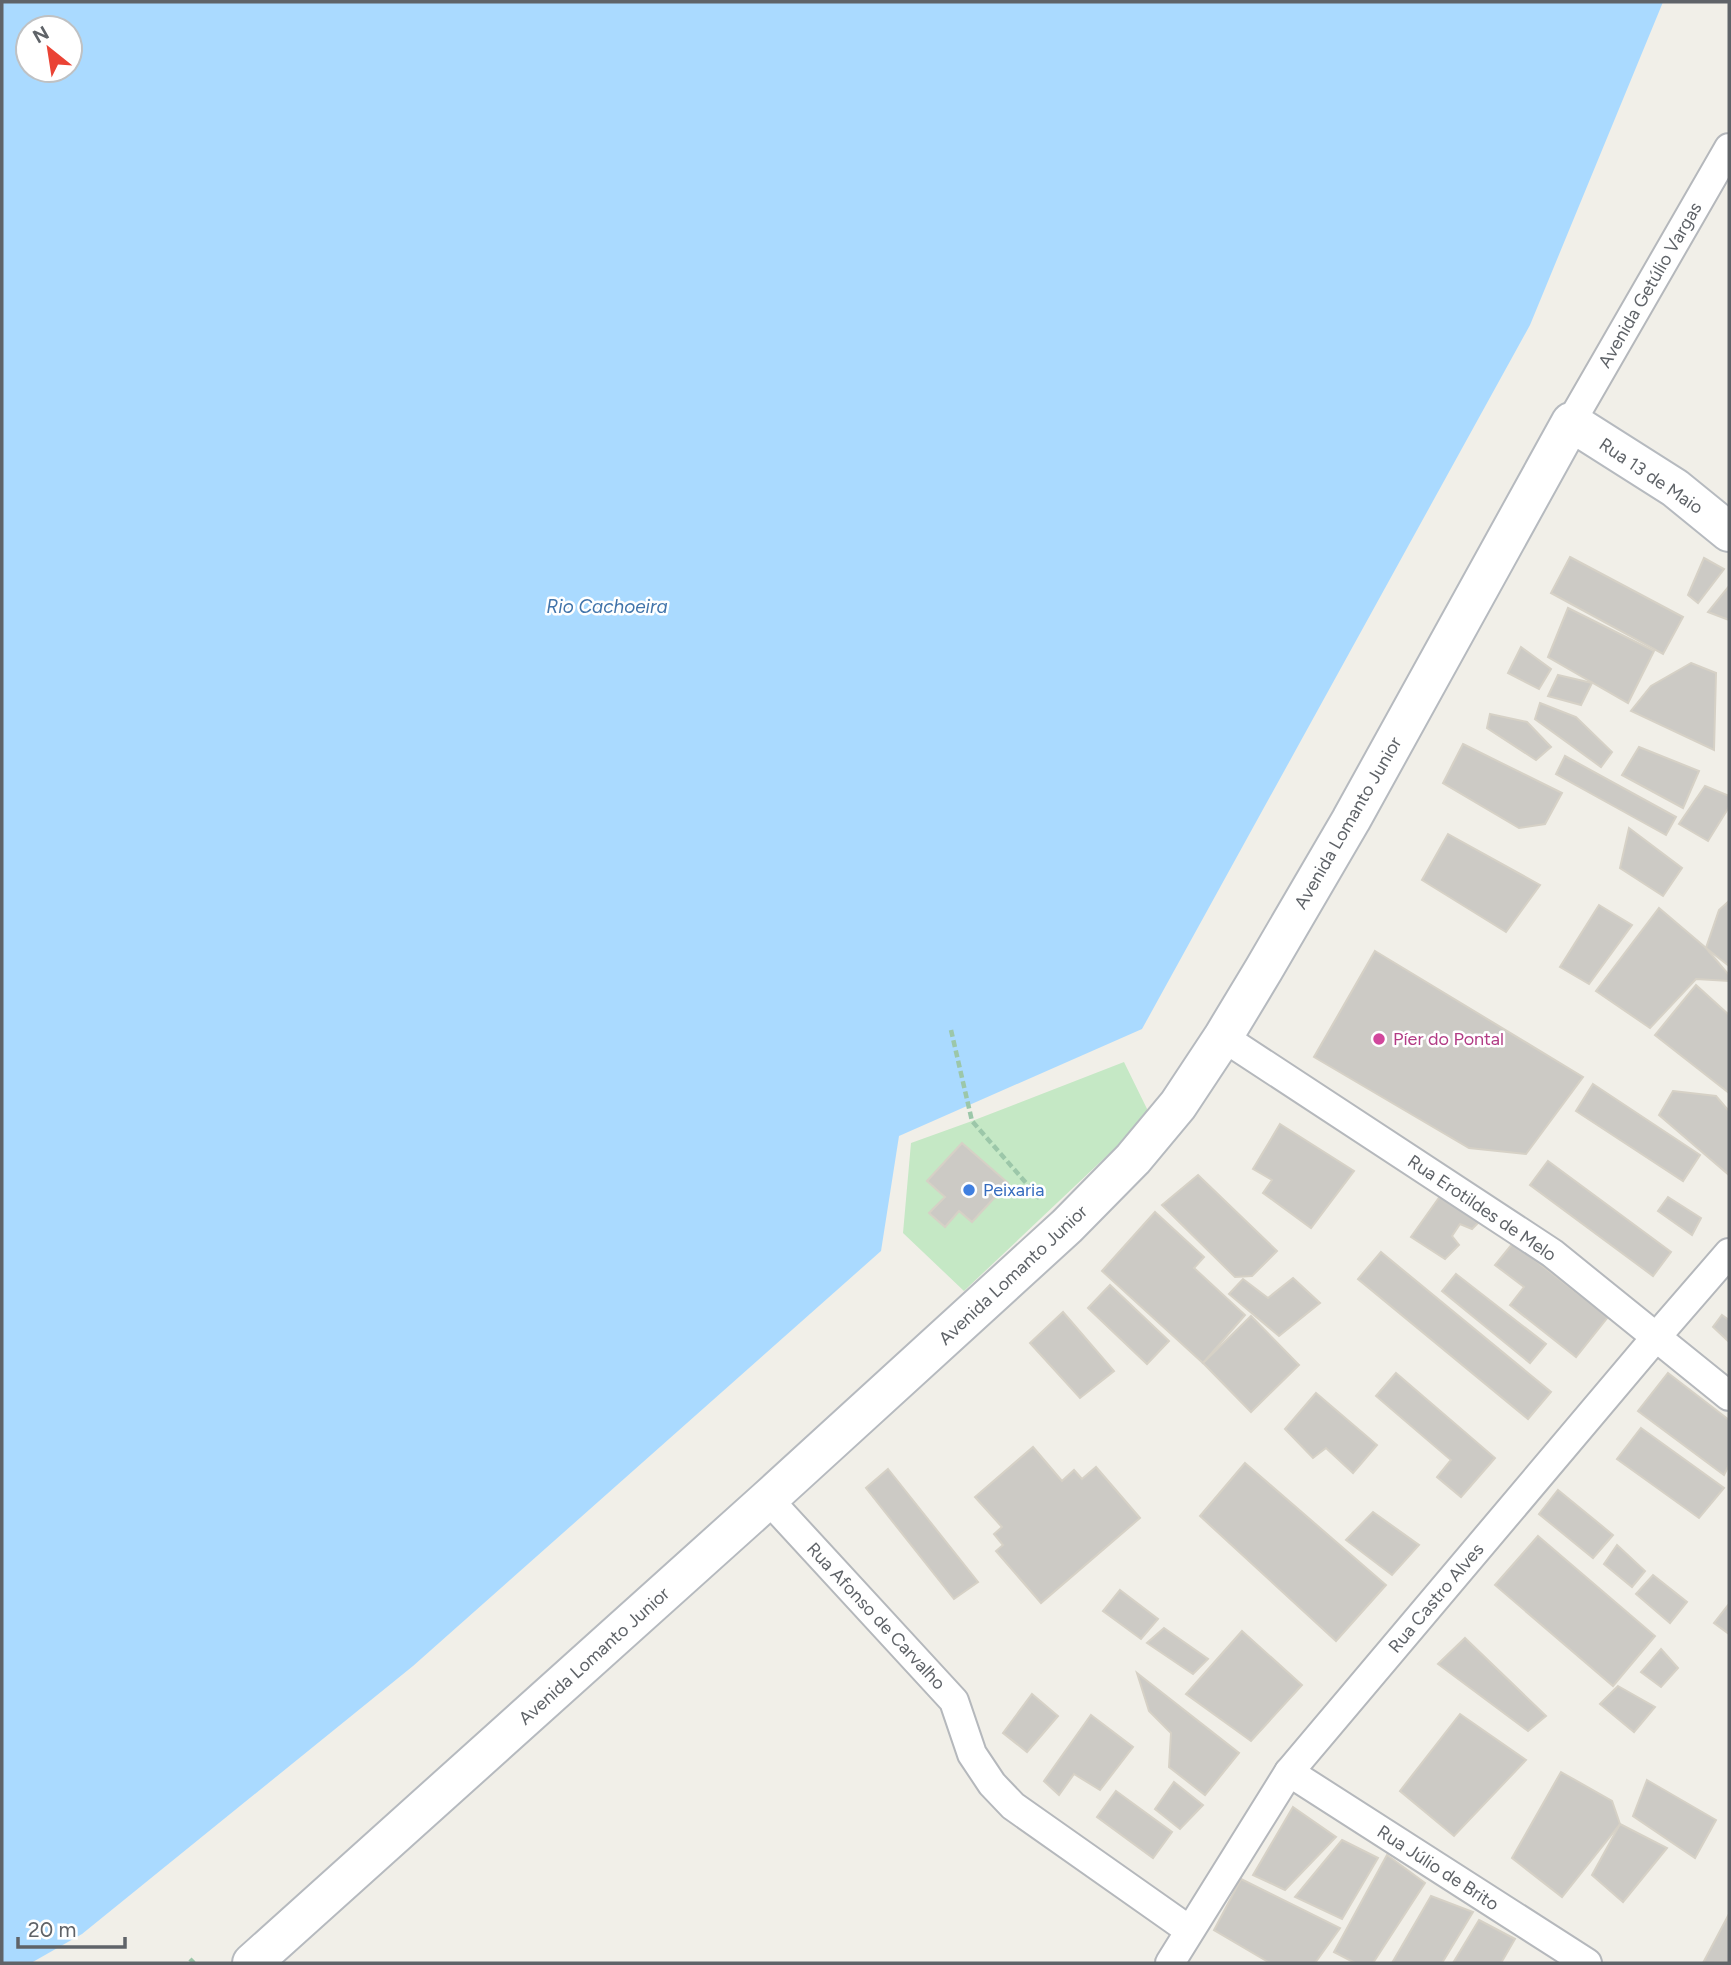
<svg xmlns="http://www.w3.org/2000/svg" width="1731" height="1965" viewBox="0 0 1731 1965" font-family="Figtree,sans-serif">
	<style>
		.green { fill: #c5e8c5 }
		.water { fill: #aadaff; fill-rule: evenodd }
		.building { fill: #cccac5; stroke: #d6d1c6; stroke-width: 2 }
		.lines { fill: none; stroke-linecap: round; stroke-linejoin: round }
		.street-casing { stroke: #b5b8bc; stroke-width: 32 }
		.secondary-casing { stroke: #b6babf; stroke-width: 42 }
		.path { stroke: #9cc7a9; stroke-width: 4.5; stroke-dasharray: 7 3.5; stroke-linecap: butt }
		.street { stroke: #fff; stroke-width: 28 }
		.secondary { stroke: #fff; stroke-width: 38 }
		.hotel-dot { fill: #d1479c; stroke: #fff; stroke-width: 2.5 }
		.shop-dot { fill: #3f7fe0; stroke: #fff; stroke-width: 2.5 }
		.labels { text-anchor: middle; stroke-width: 5; stroke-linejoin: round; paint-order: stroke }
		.street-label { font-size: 18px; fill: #5f6368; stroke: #fff }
		.hotel-label { font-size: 18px; fill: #b23c85; stroke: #fff; text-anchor: start }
		.shop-label { font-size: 18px; fill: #366cbe; stroke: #fff; text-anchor: start }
		.water-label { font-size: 19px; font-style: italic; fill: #4174aa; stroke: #fff }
	</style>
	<rect width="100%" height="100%" fill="#f1efe8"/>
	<path class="green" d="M 1124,1062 L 1150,1115 L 964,1291 L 903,1233 L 911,1143 L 972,1121 Z"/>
	<path class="water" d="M 2,2 L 1663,2 L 1530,325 L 1142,1029 L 899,1136 L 881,1251 L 413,1666 L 82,1934 L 31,1963 L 2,1963 ZM 28,28 L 70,28 L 70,70 L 28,70 Z"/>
	<g class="building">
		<path d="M 1570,557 L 1683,617 L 1663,654 L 1551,593 Z"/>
		<path d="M 1704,558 L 1724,569 L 1698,603 L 1688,595 Z"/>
		<path d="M 1729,586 L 1729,620 L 1708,612 Z"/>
		<path d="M 1568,608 L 1654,651 L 1628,703 L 1548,657 Z"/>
		<path d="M 1521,647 L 1551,669 L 1539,689 L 1508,673 Z"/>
		<path d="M 1691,663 L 1716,673 L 1714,750 L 1631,711 L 1651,686 Z"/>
		<path d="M 1558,675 L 1592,683 L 1581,705 L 1548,696 Z"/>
		<path d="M 1540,703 L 1576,717 L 1612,752 L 1601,767 L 1535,719 Z"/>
		<path d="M 1490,714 L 1527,722 L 1551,747 L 1536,760 L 1487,728 Z"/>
		<path d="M 1463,744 L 1562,793 L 1545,824 L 1519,828 L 1443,783 Z"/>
		<path d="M 1639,747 L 1699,771 L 1683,808 L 1622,775 Z"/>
		<path d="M 1565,756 L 1676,817 L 1666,835 L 1556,774 Z"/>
		<path d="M 1705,786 L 1729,796 L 1729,807 L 1708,841 L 1679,824 Z"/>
		<path d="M 1629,828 L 1682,868 L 1663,896 L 1620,868 Z"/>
		<path d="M 1448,834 L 1540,885 L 1506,932 L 1422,880 Z"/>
		<path d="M 1729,901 L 1729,966 L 1706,948 L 1719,910 Z"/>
		<path d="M 1599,905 L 1632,925 L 1589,984 L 1560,967 Z"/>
		<path d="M 1659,908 L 1706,948 L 1729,975 L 1729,981 L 1696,979 L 1650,1028 L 1596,991 Z"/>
		<path d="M 1375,951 L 1583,1077 L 1526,1154 L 1469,1148 L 1314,1057 Z"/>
		<path d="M 1696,985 L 1729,1015 L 1729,1093 L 1655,1035 Z"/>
		<path d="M 1593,1084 L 1700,1155 L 1683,1181 L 1576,1111 Z"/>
		<path d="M 1673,1091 L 1716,1096 L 1729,1111 L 1729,1175 L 1659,1115 Z"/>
		<path d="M 1280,1124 L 1354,1171 L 1311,1228 L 1263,1193 L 1272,1180 L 1253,1169 Z"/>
		<path d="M 962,1143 L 1008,1183 L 972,1222 L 959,1211 L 945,1227 L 929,1213 L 945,1197 L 927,1181 Z"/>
		<path d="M 1548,1161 L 1671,1252 L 1653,1276 L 1530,1185 Z"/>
		<path d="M 1198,1175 L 1277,1251 L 1252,1276 L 1235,1277 L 1162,1205 Z"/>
		<path d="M 1443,1192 L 1483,1218 L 1472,1229 L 1460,1224 L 1452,1236 L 1459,1245 L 1445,1259 L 1411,1237 Z"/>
		<path d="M 1668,1197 L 1701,1218 L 1692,1235 L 1658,1211 Z"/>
		<path d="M 1155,1212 L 1204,1257 L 1194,1268 L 1245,1315 L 1203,1363 L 1102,1271 Z"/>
		<path d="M 1513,1243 L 1608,1317 L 1576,1357 L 1510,1305 L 1524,1287 L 1495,1265 Z"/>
		<path d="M 1381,1252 L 1551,1392 L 1528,1419 L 1358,1279 Z"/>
		<path d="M 1456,1274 L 1546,1344 L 1530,1363 L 1442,1291 Z"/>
		<path d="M 1293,1278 L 1320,1303 L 1279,1336 L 1229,1294 L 1243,1279 L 1268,1298 Z"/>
		<path d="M 1110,1285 L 1169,1341 L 1147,1364 L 1088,1308 Z"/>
		<path d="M 1063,1312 L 1114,1371 L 1080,1398 L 1030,1343 Z"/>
		<path d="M 1722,1315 L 1729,1320 L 1729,1342 L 1713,1327 Z"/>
		<path d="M 1251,1316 L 1299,1365 L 1251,1412 L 1203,1363 Z"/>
		<path d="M 1396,1373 L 1495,1458 L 1461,1497 L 1437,1477 L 1451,1460 L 1376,1396 Z"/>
		<path d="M 1668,1373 L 1729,1420 L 1729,1465 L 1724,1475 L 1638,1411 Z"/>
		<path d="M 1316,1393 L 1377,1445 L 1353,1473 L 1326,1448 L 1313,1458 L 1285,1429 Z"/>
		<path d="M 1641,1428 L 1724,1488 L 1699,1518 L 1617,1459 Z"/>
		<path d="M 1033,1447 L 1062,1481 L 1074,1470 L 1082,1479 L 1096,1467 L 1140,1518 L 1041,1603 L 996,1551 L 1003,1545 L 994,1534 L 1002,1527 L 975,1497 Z"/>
		<path d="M 1245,1463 L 1386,1585 L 1336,1641 L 1200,1516 Z"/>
		<path d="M 888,1469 L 978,1582 L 954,1599 L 866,1488 Z"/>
		<path d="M 1558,1490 L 1613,1535 L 1593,1558 L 1539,1514 Z"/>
		<path d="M 1373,1512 L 1419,1545 L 1392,1575 L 1346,1540 Z"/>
		<path d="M 1538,1536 L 1655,1636 L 1613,1686 L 1495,1585 Z"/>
		<path d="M 1617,1545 L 1645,1571 L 1632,1587 L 1604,1564 Z"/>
		<path d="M 1653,1575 L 1687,1602 L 1670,1623 L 1636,1594 Z"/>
		<path d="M 1120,1590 L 1158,1619 L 1141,1639 L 1103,1611 Z"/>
		<path d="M 1729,1604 L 1729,1634 L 1714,1623 Z"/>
		<path d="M 1164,1628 L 1208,1659 L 1193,1674 L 1147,1643 Z"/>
		<path d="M 1242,1631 L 1302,1685 L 1251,1741 L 1186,1694 Z"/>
		<path d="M 1465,1638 L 1546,1716 L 1528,1731 L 1438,1664 Z"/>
		<path d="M 1661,1649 L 1678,1668 L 1661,1687 L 1641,1672 Z"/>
		<path d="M 1137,1673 L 1239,1753 L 1205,1795 L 1169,1767 L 1171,1733 L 1149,1711 Z"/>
		<path d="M 1618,1686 L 1655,1707 L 1634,1732 L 1600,1704 Z"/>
		<path d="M 1032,1694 L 1058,1716 L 1027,1752 L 1003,1733 Z"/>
		<path d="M 1460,1714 L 1526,1760 L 1454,1836 L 1400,1791 Z"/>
		<path d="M 1091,1715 L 1133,1747 L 1100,1790 L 1074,1774 L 1059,1795 L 1044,1781 Z"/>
		<path d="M 1561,1772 L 1612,1801 L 1620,1824 L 1562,1897 L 1512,1858 Z"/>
		<path d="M 1647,1780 L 1716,1820 L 1695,1858 L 1633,1816 Z"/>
		<path d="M 1174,1782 L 1203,1805 L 1180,1829 L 1155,1809 Z"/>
		<path d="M 1116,1791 L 1172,1832 L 1153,1858 L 1097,1817 Z"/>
		<path d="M 1293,1807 L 1336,1837 L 1285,1890 L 1253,1875 Z"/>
		<path d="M 1620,1824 L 1667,1848 L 1623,1902 L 1592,1875 Z"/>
		<path d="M 1342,1840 L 1378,1858 L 1342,1919 L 1295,1897 Z"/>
		<path d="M 1387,1855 L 1425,1883 L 1373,1963 L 1355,1963 L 1334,1952 Z"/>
		<path d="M 1241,1879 L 1340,1928 L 1315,1963 L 1270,1963 L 1214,1930 Z"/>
		<path d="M 1431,1896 L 1473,1912 L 1442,1963 L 1392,1963 Z"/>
		<path d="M 1729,1914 L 1729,1962 L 1703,1963 Z"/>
		<path d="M 1479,1920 L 1515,1939 L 1501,1963 L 1453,1963 Z"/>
	</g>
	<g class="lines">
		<g class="street-casing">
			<g id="street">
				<path d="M 1571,422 L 1729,148"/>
				<path d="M 1223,1037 L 1552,1253 L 1729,1396"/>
				<path d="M 768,1499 L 954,1701 L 972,1754 L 992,1784 L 1013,1806 L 1189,1930"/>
				<path d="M 1289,1772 L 1587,1963"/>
				<path d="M 1170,1963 L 1289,1772 L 1657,1336 L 1729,1253"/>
			</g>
		</g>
		<g class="secondary-casing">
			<path id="secondary" d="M 252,1963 L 768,1499 L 1067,1226 L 1133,1159 L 1178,1105 L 1223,1037 L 1264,969 L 1351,820 L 1571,422 L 1675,488 L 1729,532"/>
		</g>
		<g class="path">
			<path d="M 951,1030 L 972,1121 L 1041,1200"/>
			<path d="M 190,1959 L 194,1963"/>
		</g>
		<use href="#street" class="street"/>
		<use href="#secondary" class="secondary"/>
	</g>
	<circle class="hotel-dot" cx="1379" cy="1039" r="7"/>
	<circle class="shop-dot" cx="969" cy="1190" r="7"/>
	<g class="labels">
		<g class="street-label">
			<text transform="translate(1650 285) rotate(-60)" y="6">Avenida Getúlio Vargas</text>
			<text transform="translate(1651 476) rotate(34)" y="6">Rua 13 de Maio</text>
			<text transform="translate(1348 823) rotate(-60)" y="6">Avenida Lomanto Junior</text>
			<text transform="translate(1482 1208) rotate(34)" y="6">Rua Erotildes de Melo</text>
			<text transform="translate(1013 1275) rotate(-43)" y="6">Avenida Lomanto Junior</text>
			<text transform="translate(1436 1598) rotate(-50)" y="6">Rua Castro Alves</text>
			<text transform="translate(876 1616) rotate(47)" y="6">Rua Afonso de Carvalho</text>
			<text transform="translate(594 1656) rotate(-42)" y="6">Avenida Lomanto Junior</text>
			<text transform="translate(1438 1868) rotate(33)" y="6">Rua Júlio de Brito</text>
		</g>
		<g class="hotel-label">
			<text x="1393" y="1045">Píer do Pontal</text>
		</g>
		<g class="shop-label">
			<text x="983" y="1196">Peixaria</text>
		</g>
		<g class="water-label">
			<text x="607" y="613">Rio Cachoeira</text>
		</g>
	</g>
	<rect width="1731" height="1965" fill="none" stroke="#5f6368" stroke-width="7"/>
	<g transform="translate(49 49) rotate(330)"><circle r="33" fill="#ffffff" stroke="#bfc1c3" stroke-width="2"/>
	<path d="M0-5L12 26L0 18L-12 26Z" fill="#ea4335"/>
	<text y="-10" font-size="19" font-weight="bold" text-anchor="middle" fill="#5f6368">N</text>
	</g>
	<path d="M18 1937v10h107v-10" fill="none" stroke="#5f6368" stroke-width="3.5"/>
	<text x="28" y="1937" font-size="21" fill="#5f6368" stroke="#ffffff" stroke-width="5" paint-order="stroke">20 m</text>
</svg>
